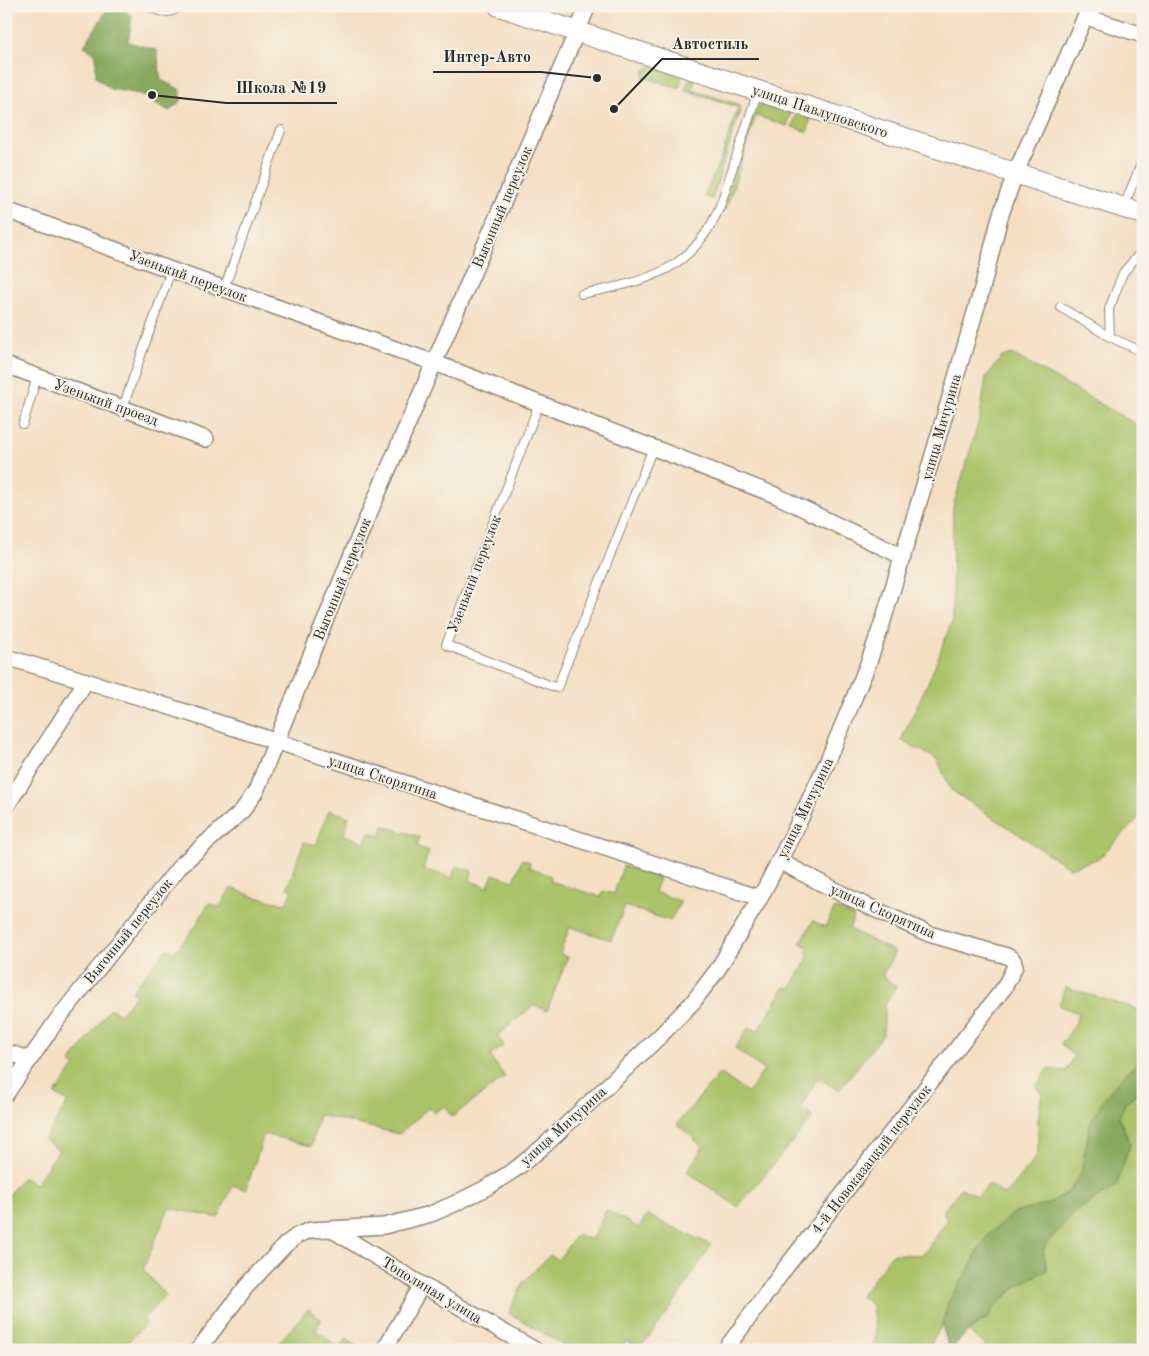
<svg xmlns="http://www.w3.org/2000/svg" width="1149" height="1356" viewBox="0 0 1149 1356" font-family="'Old Standard TT',serif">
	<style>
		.green { fill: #aac369; stroke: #6a774a }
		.forest { fill: #87a95d; stroke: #596a44 }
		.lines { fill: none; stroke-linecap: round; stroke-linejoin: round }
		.lane-casing { stroke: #908577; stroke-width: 10 }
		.street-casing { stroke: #908577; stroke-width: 18 }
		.secondary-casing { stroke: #908577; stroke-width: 22 }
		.lane { stroke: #fff; stroke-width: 8 }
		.street { stroke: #fff; stroke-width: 15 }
		.secondary { stroke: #fff; stroke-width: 20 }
		.labels { text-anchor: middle; stroke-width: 4; stroke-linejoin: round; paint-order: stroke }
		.street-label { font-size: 15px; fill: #2b2b2b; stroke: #f7f3e8 }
		.leader { fill: none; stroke: #2b2b2b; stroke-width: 2 }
		.callout-dot { fill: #2b2b2b; stroke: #f7f3e8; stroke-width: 2 }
		.callout-label { font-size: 16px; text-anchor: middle; font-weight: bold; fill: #2b2b2b; stroke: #f7f3e8; stroke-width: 4; stroke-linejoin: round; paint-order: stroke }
	</style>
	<rect width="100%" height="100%" fill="#f7f3e8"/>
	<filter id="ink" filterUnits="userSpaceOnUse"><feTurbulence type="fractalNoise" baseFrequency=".02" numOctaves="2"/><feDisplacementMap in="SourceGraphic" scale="10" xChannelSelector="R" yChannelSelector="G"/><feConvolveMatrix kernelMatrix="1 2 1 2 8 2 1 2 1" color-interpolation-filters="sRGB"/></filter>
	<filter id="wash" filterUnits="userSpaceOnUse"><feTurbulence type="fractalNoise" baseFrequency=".0096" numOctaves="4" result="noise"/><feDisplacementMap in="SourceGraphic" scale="20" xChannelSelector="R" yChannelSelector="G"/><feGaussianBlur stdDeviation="1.12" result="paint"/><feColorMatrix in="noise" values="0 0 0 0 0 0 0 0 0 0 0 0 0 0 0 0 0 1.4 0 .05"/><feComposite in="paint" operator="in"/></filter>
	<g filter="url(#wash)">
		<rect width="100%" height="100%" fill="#f4dfc3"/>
		<g class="green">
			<path d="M 651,67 L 682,77 L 679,88 L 643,77 L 645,69 Z"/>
			<path d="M 689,79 L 695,80 L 692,90 L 740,105 L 740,108 L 685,90 Z"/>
			<path d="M 762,104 L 766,104 L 791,112 L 787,126 L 756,116 L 726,210 L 722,209 L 754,110 Z"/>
			<path d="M 737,110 L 740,111 L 712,199 L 704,196 L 722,156 Z"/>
			<path d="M 796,114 L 811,119 L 807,132 L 792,127 Z"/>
			<path d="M 1012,354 L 1143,428 L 1143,814 L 1099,858 L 1070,868 L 951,790 L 937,759 L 901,740 L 931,676 L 952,621 L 953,507 L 980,417 L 986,377 L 1002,357 Z"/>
			<path d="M 329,810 L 349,817 L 344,835 L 365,842 L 369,832 L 381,836 L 384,826 L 420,837 L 417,846 L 429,851 L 423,869 L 452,878 L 456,866 L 472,871 L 470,881 L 488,887 L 493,874 L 514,881 L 522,859 L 530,862 L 529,867 L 551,876 L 550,881 L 601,897 L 603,891 L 614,894 L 623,866 L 659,878 L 654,892 L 681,901 L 670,921 L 625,906 L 611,940 L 570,927 L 560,954 L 568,957 L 547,1011 L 534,1005 L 497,1036 L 504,1045 L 490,1056 L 505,1077 L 452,1117 L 444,1106 L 434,1113 L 429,1107 L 399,1134 L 319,1115 L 311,1146 L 264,1134 L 246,1190 L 233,1185 L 218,1218 L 169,1208 L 143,1269 L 166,1296 L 143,1319 L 146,1323 L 120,1350 L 6,1350 L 6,1199 L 22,1177 L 36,1184 L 59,1150 L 44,1140 L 68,1102 L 55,1094 L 75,1066 L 70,1063 L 110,1008 L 120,1014 L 136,994 L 132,991 L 167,948 L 174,953 L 195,927 L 209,903 L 220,907 L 231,888 L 255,897 L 286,904 L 292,890 L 287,888 L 304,842 L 316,845 Z"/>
			<path d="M 835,908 L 854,917 L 849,929 L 895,952 L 882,976 L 896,986 L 885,1005 L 883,1035 L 839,1090 L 817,1078 L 801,1108 L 813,1117 L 738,1207 L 687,1172 L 703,1147 L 677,1124 L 720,1073 L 748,1093 L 764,1070 L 735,1048 L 749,1027 L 758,1031 L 785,986 L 791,989 L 809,955 L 806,953 L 809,948 L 800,943 L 813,921 L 825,927 Z"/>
			<path d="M 1065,987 L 1143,1011 L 1143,1043 L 1141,1060 L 1127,1072 L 1090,1124 L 1081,1174 L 1068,1192 L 1048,1204 L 1014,1213 L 980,1247 L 969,1269 L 948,1302 L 942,1325 L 927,1350 L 870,1350 L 876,1339 L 872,1305 L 861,1296 L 892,1254 L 923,1255 L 947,1221 L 943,1211 L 961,1188 L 978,1196 L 989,1184 L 1005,1195 L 1038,1155 L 1038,1121 L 1042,1092 L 1036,1087 L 1048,1069 L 1066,1071 L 1074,1056 L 1061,1044 L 1075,1025 L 1078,1013 L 1059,1006 Z"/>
			<path d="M 1143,1087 L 1143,1347 L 1129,1345 L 1107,1350 L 981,1350 L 985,1345 L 968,1331 L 989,1317 L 994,1307 L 1019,1285 L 1047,1270 L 1043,1250 L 1046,1244 L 1079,1209 L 1116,1186 L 1130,1144 L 1119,1117 L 1125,1103 Z"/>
			<path d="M 606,1210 L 639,1228 L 647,1215 L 711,1245 L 671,1308 L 640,1348 L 626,1341 L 621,1350 L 572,1350 L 509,1313 L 523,1282 L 550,1255 L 558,1260 L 577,1234 L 591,1240 Z"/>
			<path d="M 308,1309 L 322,1320 L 315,1329 L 338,1348 L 346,1339 L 361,1350 L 273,1350 Z"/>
		</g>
		<g class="forest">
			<path d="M 114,6 L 121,6 L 132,17 L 128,42 L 157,50 L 161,80 L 181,90 L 181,101 L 169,111 L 140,94 L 110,89 L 96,77 L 96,54 L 84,46 L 107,10 Z"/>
			<path d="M 1143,1059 L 1143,1087 L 1125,1103 L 1119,1117 L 1130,1144 L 1116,1186 L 1079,1209 L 1046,1244 L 1043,1250 L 1047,1270 L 1018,1285 L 994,1307 L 989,1317 L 968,1331 L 953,1347 L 948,1346 L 942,1325 L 948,1302 L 969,1269 L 980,1247 L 990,1233 L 1014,1213 L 1048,1204 L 1068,1192 L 1081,1174 L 1090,1124 L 1105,1097 L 1127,1072 Z"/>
		</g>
	</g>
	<g filter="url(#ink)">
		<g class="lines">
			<g class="lane-casing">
				<g id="lane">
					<path d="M 147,6 C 159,11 169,16 180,6"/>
					<path d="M 1124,206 L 1143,159"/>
					<path d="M 224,289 L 281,130"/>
					<path d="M 582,294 C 646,281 693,272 720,206 L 758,91"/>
					<path d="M 1060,307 L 1110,337 L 1109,309 L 1123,273 L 1143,249"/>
					<path d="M 1110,337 L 1143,352"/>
					<path d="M 539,404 L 446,645 L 557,688 L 653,448"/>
					<path d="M 123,407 L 171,270"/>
					<path d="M 23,424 L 37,377"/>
				</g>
			</g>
			<g class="street-casing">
				<g id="street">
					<path d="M 1086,17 L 1143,35"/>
					<path d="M 6,210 L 171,270 L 435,363 L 775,495 L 903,557"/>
					<path d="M 6,365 L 206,439"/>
					<path d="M 6,657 L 139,697 L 760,898"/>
					<path d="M 6,807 L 86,681"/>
					<path d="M 6,1052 L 29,1059"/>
					<path d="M 6,1094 L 57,1020 L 181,865 L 242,811 L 256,791 L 359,537 L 588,6"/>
					<path d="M 331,1229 L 422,1285 L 535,1350"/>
					<path d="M 198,1350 L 246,1287 L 286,1244 L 298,1235 L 311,1230 L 384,1226 L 431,1214 L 454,1204 L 488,1187 L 517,1168 L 544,1146 L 661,1035 L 693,1002 L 718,969 L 760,898 L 794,832 L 826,765 L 868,664 L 882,624 L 922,492 L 982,289 L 1000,217 L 1015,174 L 1090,6"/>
					<path d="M 384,1350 L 422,1285"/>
					<path d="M 725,1350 L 786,1267 L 1004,988 L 1015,966 L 1013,960 L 1007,956 L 929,934 L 850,898 L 779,861"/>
				</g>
			</g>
			<g class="secondary-casing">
				<path id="secondary" d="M 499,6 L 758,91 L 1143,214"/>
			</g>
			<use href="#lane" class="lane"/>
			<use href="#street" class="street"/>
			<use href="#secondary" class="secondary"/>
		</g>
	</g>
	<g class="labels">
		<g class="street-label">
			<text transform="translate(820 111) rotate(18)" y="5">улица Павлуновского</text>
			<text transform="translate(502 207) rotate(-67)" y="5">Выгонный переулок</text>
			<text transform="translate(188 276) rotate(20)" y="5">Узенький переулок</text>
			<text transform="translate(106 402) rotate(20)" y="5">Узенький проезд</text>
			<text transform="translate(941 427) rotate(-74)" y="5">улица Мичурина</text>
			<text transform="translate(474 574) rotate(-69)" y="5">Узенький переулок</text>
			<text transform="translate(342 579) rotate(-68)" y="5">Выгонный переулок</text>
			<text transform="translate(383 777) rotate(18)" y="5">улица Скорятина</text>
			<text transform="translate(805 808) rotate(-64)" y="5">улица Мичурина</text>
			<text transform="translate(883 911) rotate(24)" y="5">улица Скорятина</text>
			<text transform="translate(128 931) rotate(-51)" y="5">Выгонный переулок</text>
			<text transform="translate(563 1126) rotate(-42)" y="5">улица Мичурина</text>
			<text transform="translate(871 1159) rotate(-52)" y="5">4-й Новоказацкий переулок</text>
			<text transform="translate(432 1290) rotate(31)" y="5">Тополиная улица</text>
		</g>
	</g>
	<path class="leader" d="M614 109L662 59H759M597 78L541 72H433M152 95L226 103H337"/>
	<g class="callout-dot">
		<circle cx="614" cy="109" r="5"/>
		<circle cx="597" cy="78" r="5"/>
		<circle cx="152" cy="95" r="5"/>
	</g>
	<g class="callout-label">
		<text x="710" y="49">Автостиль</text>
		<text x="487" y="62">Интер-Авто</text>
		<text x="281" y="93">Школа №19</text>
	</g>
	<rect width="1149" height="1356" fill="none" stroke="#f7f3e8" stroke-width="25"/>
</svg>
